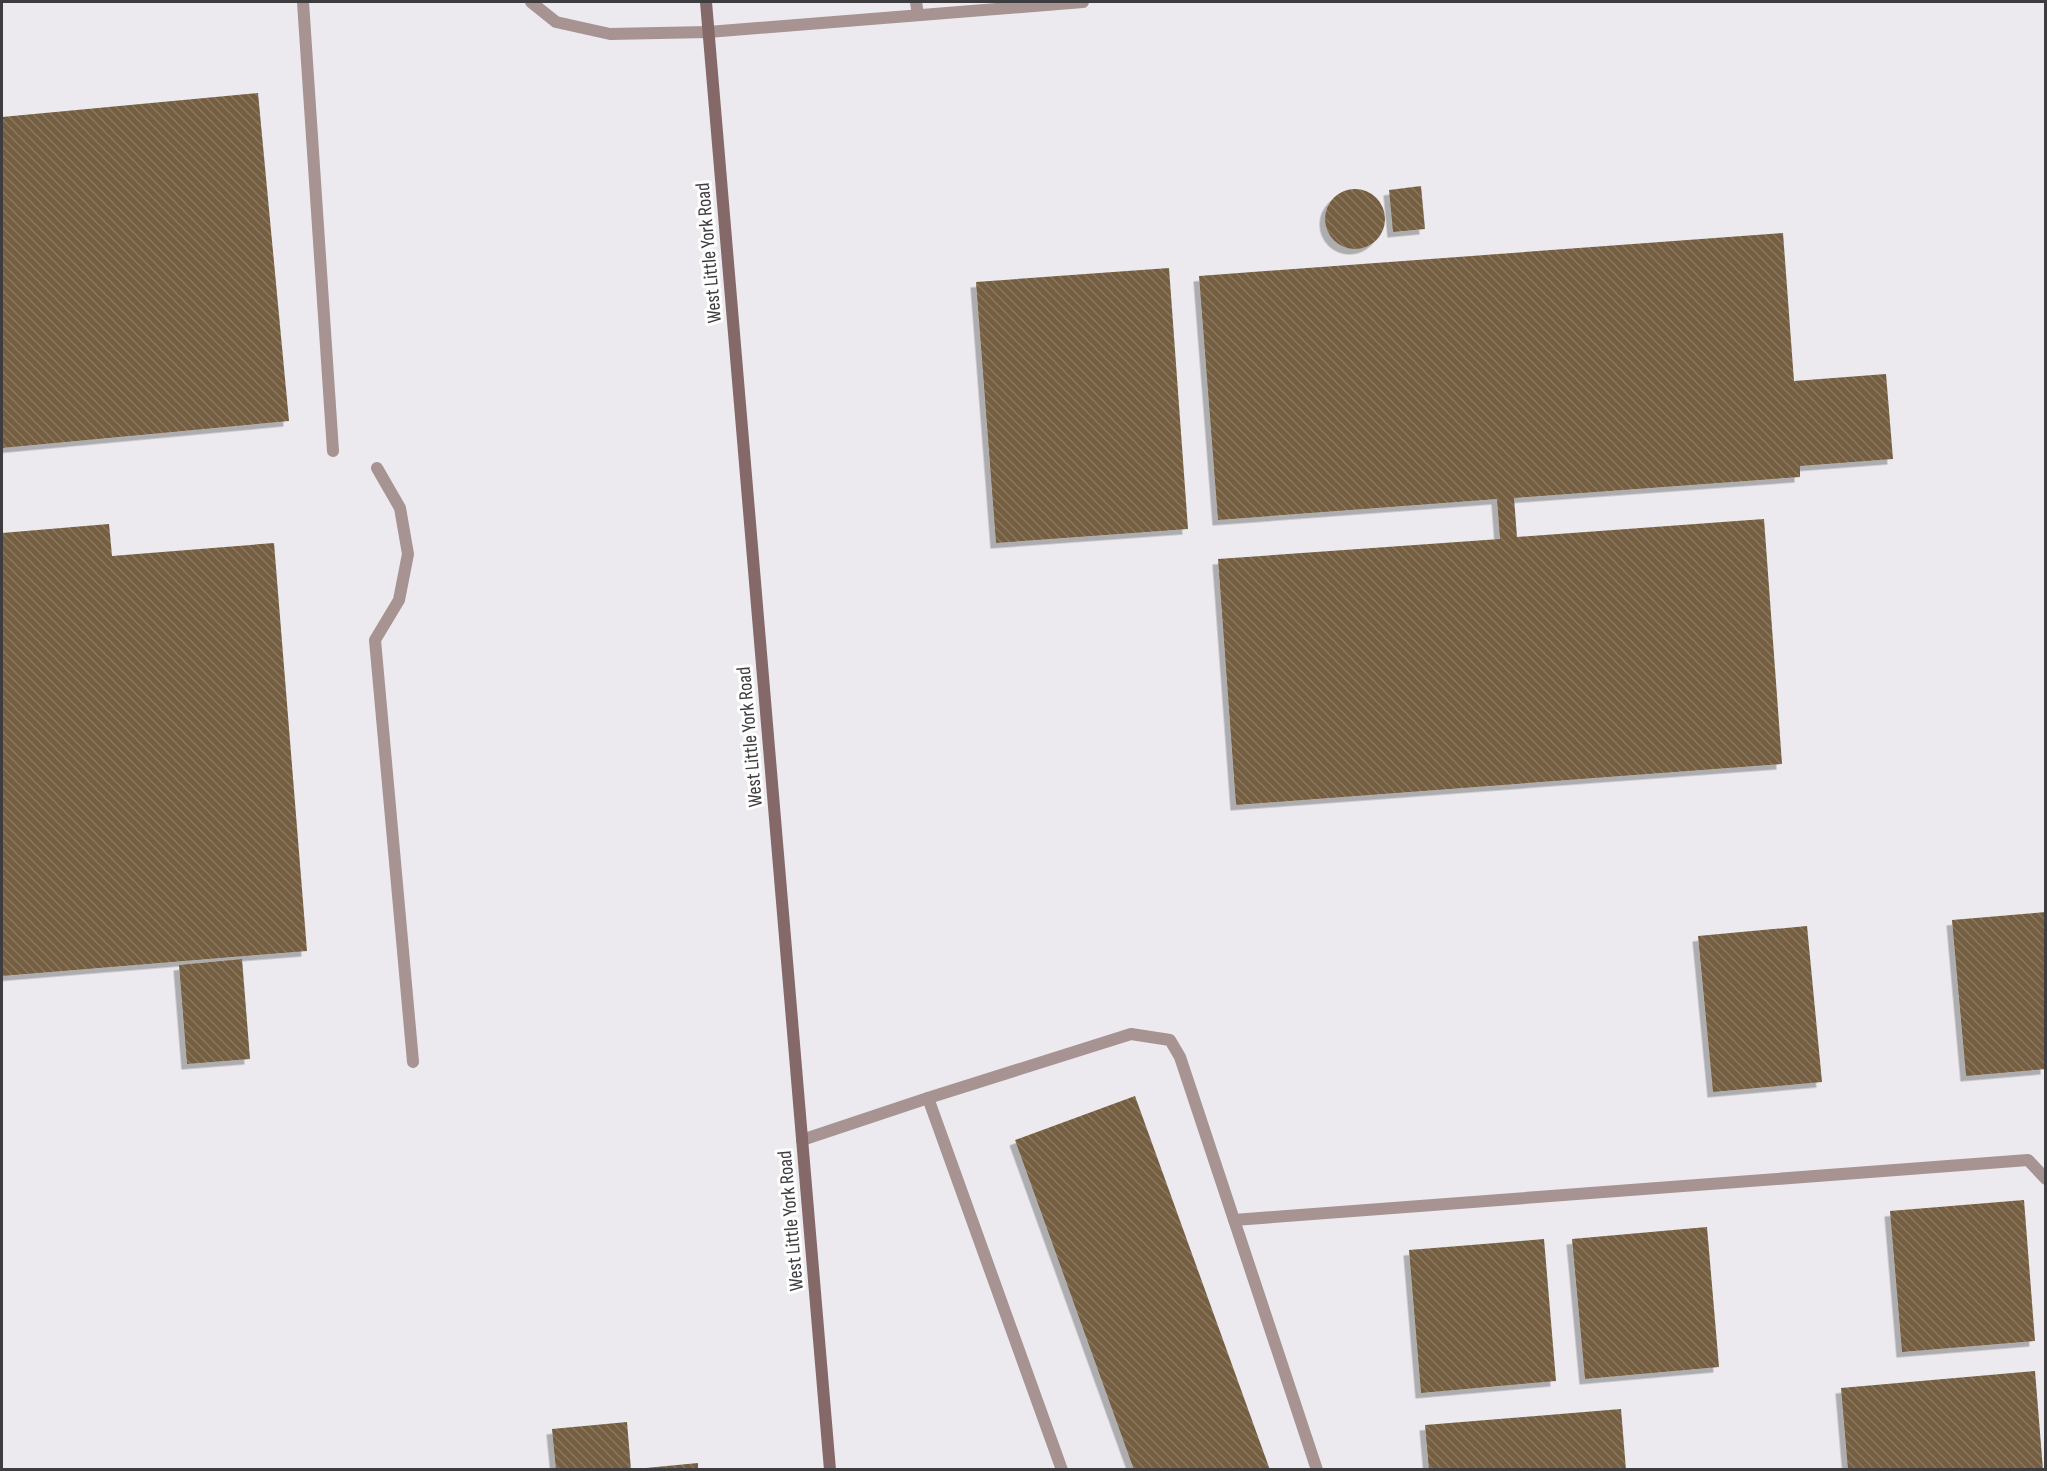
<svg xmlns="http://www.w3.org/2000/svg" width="2047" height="1471" viewBox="0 0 2047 1471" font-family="'Sofia Sans Condensed',sans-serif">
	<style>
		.building { fill: url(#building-back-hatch); filter: url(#shadow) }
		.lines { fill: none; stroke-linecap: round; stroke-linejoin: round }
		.service { stroke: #a69392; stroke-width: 12 }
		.tertiary { stroke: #a69392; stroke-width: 12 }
		.secondary { stroke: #846968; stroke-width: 12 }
		.labels { text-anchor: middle; stroke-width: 6; stroke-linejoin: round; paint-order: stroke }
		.street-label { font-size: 20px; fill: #3d3c3e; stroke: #fff }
	</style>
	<defs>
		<pattern id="building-back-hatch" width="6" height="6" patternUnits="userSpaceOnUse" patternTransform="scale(1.5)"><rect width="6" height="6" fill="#745e41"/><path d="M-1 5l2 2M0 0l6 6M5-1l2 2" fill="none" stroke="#887862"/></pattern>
		<filter id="shadow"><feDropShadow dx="-5.5" dy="5.5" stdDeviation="0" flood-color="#0004"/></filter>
	</defs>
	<rect width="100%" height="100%" fill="#eceaee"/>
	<g class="building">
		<path d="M 258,93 L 289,421 L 2,448 L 2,117 Z"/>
		<path d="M 1421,186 L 1425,229 L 1393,232 L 1389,190 Z"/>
		<circle cx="1355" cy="219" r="30"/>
		<path d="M 1783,233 L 1794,381 L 1886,374 L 1893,459 L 1800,466 L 1800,477 L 1514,498 L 1517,537 L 1764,519 L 1782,764 L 1236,805 L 1218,559 L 1500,539 L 1497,499 L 1218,520 L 1199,276 Z"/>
		<path d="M 1169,268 L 1188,529 L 996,543 L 976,282 Z"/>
		<path d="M 109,524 L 112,556 L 274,543 L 307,951 L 2,976 L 2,533 Z"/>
		<path d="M 2046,912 L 2046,1069 L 1966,1076 L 1952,920 Z"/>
		<path d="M 1807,926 L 1822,1082 L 1713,1092 L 1698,936 Z"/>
		<path d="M 242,959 L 250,1059 L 187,1064 L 179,965 Z"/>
		<path d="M 1135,1096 L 1270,1470 L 1134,1470 L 1015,1140 Z"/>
		<path d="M 2024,1200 L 2035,1341 L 1902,1352 L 1890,1211 Z"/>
		<path d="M 1707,1227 L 1719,1367 L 1585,1379 L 1572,1239 Z"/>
		<path d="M 1544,1239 L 1556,1381 L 1421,1393 L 1409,1250 Z"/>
		<path d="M 2035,1371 L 2043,1470 L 1848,1470 L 1841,1388 Z"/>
		<path d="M 1621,1409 L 1626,1470 L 1429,1470 L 1425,1425 Z"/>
		<path d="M 627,1422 L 631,1470 L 556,1470 L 552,1429 Z"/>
		<path d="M 698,1463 L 698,1470 L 646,1470 L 646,1468 Z"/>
	</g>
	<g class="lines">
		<g class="service">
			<path d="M 303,2 L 333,451"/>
			<path d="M 531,2 L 556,22 L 610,34 L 708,32"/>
			<path d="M 916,2 L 918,15"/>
			<path d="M 377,468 L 400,508 L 408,554 L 399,600 L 375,640 L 413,1062"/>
			<path d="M 928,1098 L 1062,1470"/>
			<path d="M 802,1140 L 928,1098 L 1131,1034 L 1170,1040 L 1180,1057 L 1317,1470"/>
			<path d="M 1234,1220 L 2028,1160 L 2046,1179"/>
		</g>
		<path class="tertiary" d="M 708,32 L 1083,2"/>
		<path class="secondary" d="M 706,2 L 830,1470"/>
	</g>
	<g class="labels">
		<g class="street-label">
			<text transform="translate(708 253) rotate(-95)" y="7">West Little York Road</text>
			<text transform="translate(749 737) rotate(-95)" y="7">West Little York Road</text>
			<text transform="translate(790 1221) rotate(-95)" y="7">West Little York Road</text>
		</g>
	</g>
	<rect width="2047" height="1471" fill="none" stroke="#3d3c3e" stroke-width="6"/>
</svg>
